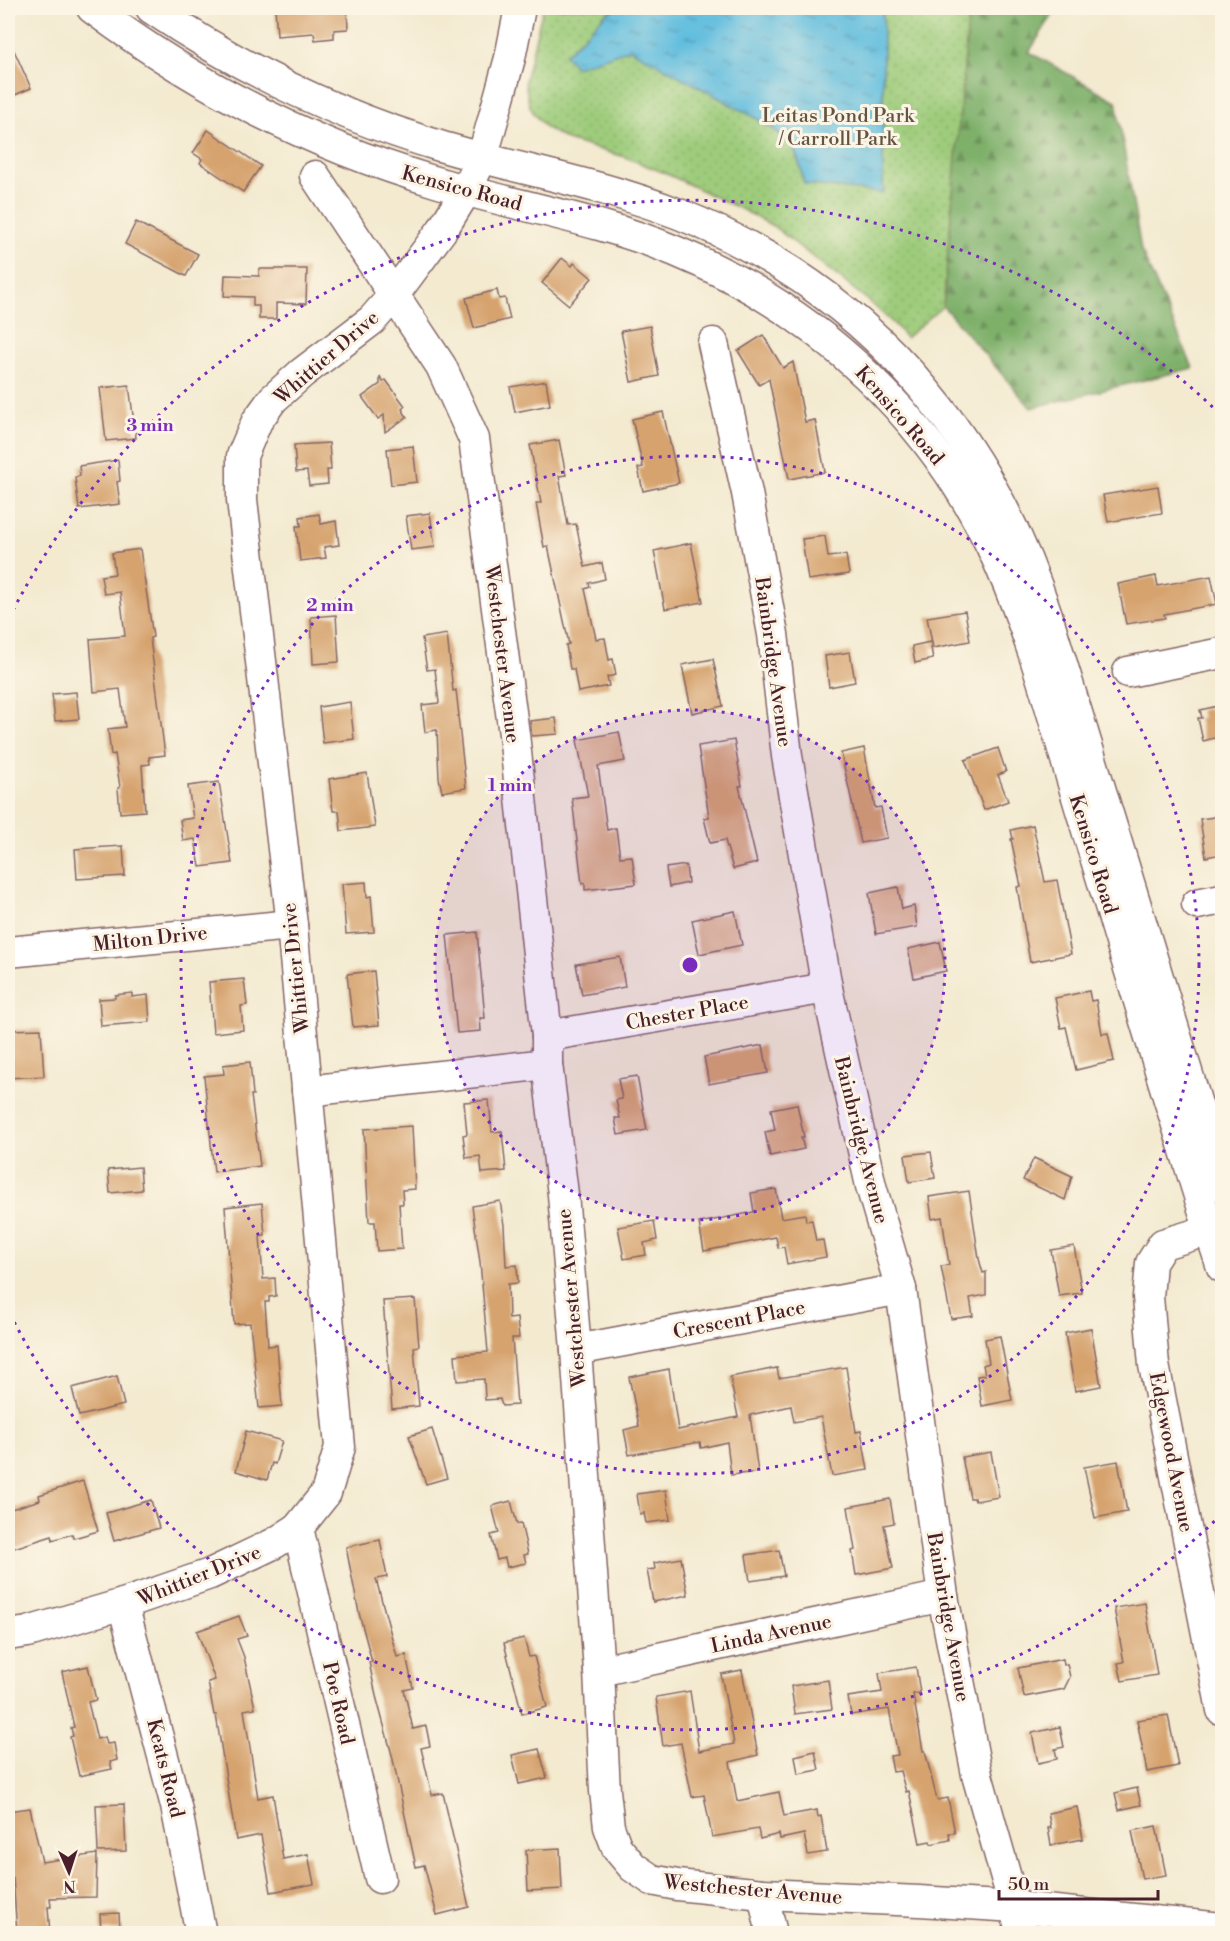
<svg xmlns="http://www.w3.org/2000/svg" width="1230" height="1941" viewBox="0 0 1230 1941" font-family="'Libre Bodoni',serif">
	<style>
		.forest { fill: url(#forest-firs); stroke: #64684b; stroke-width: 1.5 }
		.park { fill: url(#park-dots); stroke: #747653; stroke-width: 1.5 }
		.water { fill: url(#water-ripples); stroke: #566e84; stroke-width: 1.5 }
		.building { fill: #d6a36e }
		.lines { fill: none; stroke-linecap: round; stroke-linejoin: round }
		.minor-casing { stroke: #856665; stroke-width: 33 }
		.minor { stroke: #fff; stroke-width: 30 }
		.ring { fill: none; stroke: #7b2cbf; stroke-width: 3; stroke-dasharray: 3 6 }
		.labels { text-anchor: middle; stroke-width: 6; stroke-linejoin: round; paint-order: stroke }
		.park-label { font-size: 20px; fill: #635343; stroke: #fcf5e5 }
		.street-label { font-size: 20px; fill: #4a1f2b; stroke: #fcf5e5 }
		.centre { fill: #7b2cbf; stroke: #fcf5e5; stroke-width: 3 }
		.ring-label { font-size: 18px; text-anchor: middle; font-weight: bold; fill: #7b2cbf; stroke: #fcf5e5; stroke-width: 6; stroke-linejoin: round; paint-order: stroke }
	</style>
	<defs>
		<pattern id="forest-firs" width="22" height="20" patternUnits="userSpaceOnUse" patternTransform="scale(1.5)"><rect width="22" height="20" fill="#7eb06b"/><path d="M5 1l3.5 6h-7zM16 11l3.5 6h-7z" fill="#698f58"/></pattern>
		<pattern id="park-dots" width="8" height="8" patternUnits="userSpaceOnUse" patternTransform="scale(1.5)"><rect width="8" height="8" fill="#9ecc7b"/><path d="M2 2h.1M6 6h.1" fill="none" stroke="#8aaf6a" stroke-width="1.8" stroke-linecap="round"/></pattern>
		<pattern id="water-ripples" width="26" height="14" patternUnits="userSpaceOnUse" patternTransform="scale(1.5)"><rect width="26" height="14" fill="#61bdde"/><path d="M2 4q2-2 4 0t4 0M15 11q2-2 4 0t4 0" fill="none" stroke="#5299b4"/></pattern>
	</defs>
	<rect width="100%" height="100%" fill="#fcf5e5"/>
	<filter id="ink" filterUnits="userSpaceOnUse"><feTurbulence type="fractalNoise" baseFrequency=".0167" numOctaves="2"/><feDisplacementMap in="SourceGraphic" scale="12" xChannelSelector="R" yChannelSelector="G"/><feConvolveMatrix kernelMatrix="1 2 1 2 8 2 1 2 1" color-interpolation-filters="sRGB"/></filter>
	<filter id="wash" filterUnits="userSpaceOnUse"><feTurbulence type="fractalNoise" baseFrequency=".008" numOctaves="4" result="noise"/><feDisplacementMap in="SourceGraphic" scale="24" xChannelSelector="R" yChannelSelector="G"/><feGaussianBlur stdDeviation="1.35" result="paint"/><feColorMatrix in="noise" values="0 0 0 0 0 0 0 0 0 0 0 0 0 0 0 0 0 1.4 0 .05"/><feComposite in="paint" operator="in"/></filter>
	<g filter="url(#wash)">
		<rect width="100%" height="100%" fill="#f3ead0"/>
		<path class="forest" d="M 969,8 L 1057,8 L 1029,52 L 1116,101 L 1141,250 L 1193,368 L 1031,408 L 943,306 Z"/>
		<path class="park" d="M 543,8 L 969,8 L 943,306 L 906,338 L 897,327 L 869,301 L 773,226 L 743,210 L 665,173 L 625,157 L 567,140 L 546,128 L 534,114 L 529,104 L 525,81 Z"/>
		<path class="water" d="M 618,8 L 883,8 L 883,193 L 804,184 C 797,148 793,141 761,121 L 630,49 L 576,67 L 565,55 L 607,13 Z"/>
		<g id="blocks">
			<g class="building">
				<path d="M 275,8 L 347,8 L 348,29 L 334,30 L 334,38 L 315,40 L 314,33 L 277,36 Z"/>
				<path d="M 8,37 L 31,88 L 8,98 Z"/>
				<path d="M 208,130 L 261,166 L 243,192 L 200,163 L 202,159 L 193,153 Z"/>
				<path d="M 136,222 L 198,254 L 186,276 L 125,244 Z"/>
				<path d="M 562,258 L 572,266 L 574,263 L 592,278 L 569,305 L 542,283 Z"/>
				<path d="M 259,269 L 307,269 L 306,304 L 276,303 L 276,319 L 259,319 L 259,306 L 253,306 L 253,297 L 224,296 L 225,275 L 259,276 Z"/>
				<path d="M 497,290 L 499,299 L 505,298 L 510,319 L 474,328 L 466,298 Z"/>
				<path d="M 650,326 L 659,376 L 631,382 L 621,331 Z"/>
				<path d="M 763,335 L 783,368 L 793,362 L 805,422 L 815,420 L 825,472 L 789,479 L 769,379 L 759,385 L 738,351 Z"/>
				<path d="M 380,376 L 383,382 L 386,380 L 405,406 L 402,409 L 407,417 L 385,432 L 384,415 L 378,419 L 362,397 L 380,384 Z"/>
				<path d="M 546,381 L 550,405 L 515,412 L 510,387 Z"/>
				<path d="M 129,385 L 136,438 L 106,441 L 100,388 Z"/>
				<path d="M 663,412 L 679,483 L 643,491 L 638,468 L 643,467 L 632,419 Z"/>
				<path d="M 559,440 L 566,475 L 559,476 L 568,525 L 576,524 L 585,567 L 602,563 L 605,579 L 589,583 L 590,587 L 585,589 L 596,639 L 605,638 L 609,660 L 613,659 L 616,675 L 607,677 L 609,686 L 578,692 L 574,669 L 570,669 L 566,645 L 569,644 L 548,546 L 544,547 L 536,503 L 541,503 L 530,445 Z"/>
				<path d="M 329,443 L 331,470 L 327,470 L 328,484 L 309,486 L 307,471 L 296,472 L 294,445 Z"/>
				<path d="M 413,446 L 417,482 L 391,485 L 387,449 Z"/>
				<path d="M 118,460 L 120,481 L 117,482 L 120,504 L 79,509 L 75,477 L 80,476 L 79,466 Z"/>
				<path d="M 1158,486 L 1162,513 L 1108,522 L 1103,495 Z"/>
				<path d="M 430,513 L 435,547 L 411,550 L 406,516 Z"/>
				<path d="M 319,514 L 321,524 L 336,521 L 339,545 L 324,547 L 326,558 L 300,561 L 296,526 L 301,526 L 300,517 Z"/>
				<path d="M 825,536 L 828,557 L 846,555 L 849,574 L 808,580 L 802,539 Z"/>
				<path d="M 691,543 L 703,602 L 665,609 L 654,551 Z"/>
				<path d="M 140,549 L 153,637 L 150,638 L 165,755 L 149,757 L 150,764 L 142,765 L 145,811 L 120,813 L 118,788 L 120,787 L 115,754 L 111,755 L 108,729 L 125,727 L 120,689 L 94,692 L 90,639 L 125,636 L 120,592 L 104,594 L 101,576 L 115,574 L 112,553 Z"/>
				<path d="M 1156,576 L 1158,586 L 1211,576 L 1217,604 L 1164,614 L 1165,618 L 1126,624 L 1118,584 Z"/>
				<path d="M 965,611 L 970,641 L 933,648 L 927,617 Z"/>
				<path d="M 336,615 L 339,662 L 313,664 L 311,617 Z"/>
				<path d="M 447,634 L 453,691 L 456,690 L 459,716 L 458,716 L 466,788 L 442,792 L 439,778 L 437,730 L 425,732 L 422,705 L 439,703 L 435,669 L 427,670 L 422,638 Z"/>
				<path d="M 930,642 L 933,659 L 915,663 L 912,646 Z"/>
				<path d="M 850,652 L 855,682 L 829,687 L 825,656 Z"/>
				<path d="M 713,659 L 723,706 L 692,713 L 682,665 Z"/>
				<path d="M 76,692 L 79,719 L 55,721 L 52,694 Z"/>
				<path d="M 350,702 L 354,739 L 323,743 L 319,707 Z"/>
				<path d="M 1218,706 L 1220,715 L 1222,714 L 1222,736 L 1203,741 L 1198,718 L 1202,718 L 1200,710 Z"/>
				<path d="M 556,718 L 558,734 L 532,736 L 530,721 Z"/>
				<path d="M 619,732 L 625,761 L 598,766 L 607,830 L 616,828 L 620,857 L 632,856 L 636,884 L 585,890 L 585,883 L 582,884 L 572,798 L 588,796 L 577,740 Z"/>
				<path d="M 734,740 L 742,786 L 739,786 L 757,863 L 733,869 L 725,840 L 710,843 L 704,818 L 709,817 L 698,746 Z"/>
				<path d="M 864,748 L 875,808 L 881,807 L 887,838 L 861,843 L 841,753 Z"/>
				<path d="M 998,748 L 1006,772 L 998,775 L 1008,801 L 984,810 L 965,760 Z"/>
				<path d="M 367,773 L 375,827 L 341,831 L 339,811 L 333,811 L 329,779 Z"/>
				<path d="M 219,782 L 232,863 L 200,867 L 195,839 L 183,841 L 180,820 L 193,818 L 188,786 Z"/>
				<path d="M 1222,816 L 1222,854 L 1206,857 L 1200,819 Z"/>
				<path d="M 1033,825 L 1045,882 L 1057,880 L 1071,954 L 1030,962 L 1017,887 L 1021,886 L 1011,839 L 1013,839 L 1011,830 Z"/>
				<path d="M 123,846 L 125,876 L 77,879 L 75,849 Z"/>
				<path d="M 686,865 L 688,883 L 669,887 L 666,868 Z"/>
				<path d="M 366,882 L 367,897 L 371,896 L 374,932 L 346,934 L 342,884 Z"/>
				<path d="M 898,887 L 902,909 L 914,906 L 917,927 L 876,934 L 869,893 Z"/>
				<path d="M 735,911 L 742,945 L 699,954 L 692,920 Z"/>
				<path d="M 477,932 L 485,1018 L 480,1018 L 481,1031 L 457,1033 L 447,935 Z"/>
				<path d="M 940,942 L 946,971 L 914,978 L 908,949 Z"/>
				<path d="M 620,957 L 625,987 L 582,995 L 576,964 Z"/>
				<path d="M 374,971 L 379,1025 L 353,1027 L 347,974 Z"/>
				<path d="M 244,979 L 247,1005 L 241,1006 L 243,1030 L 213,1033 L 209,982 Z"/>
				<path d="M 1089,991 L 1091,1001 L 1096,1000 L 1102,1034 L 1108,1033 L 1114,1061 L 1076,1070 L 1066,1027 L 1061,1028 L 1055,998 Z"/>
				<path d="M 132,993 L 132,997 L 148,995 L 150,1022 L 101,1026 L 99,999 L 115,998 L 115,995 Z"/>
				<path d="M 41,1029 L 44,1076 L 8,1078 L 8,1030 Z"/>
				<path d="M 763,1045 L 768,1073 L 709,1084 L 704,1057 Z"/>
				<path d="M 250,1062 L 253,1095 L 251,1095 L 260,1166 L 214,1172 L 204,1076 L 224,1074 L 223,1065 Z"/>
				<path d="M 637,1076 L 647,1130 L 618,1135 L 615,1118 L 620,1118 L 616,1100 L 622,1099 L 618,1079 Z"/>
				<path d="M 489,1100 L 492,1132 L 502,1131 L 506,1171 L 482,1173 L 480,1156 L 466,1158 L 463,1135 L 467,1134 L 464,1102 Z"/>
				<path d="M 797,1104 L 804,1137 L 801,1137 L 804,1149 L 770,1156 L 765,1132 L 775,1130 L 771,1109 Z"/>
				<path d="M 412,1126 L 415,1189 L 402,1190 L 403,1204 L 399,1204 L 402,1249 L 377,1251 L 375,1222 L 369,1222 L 364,1129 Z"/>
				<path d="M 931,1152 L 935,1178 L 909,1182 L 905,1155 Z"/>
				<path d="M 1034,1158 L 1072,1176 L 1065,1200 L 1023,1180 Z"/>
				<path d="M 140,1167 L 142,1190 L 110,1193 L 108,1170 Z"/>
				<path d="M 776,1189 L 781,1218 L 805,1214 L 806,1221 L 812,1220 L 816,1241 L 823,1240 L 826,1257 L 787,1264 L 784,1247 L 778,1248 L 776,1237 L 704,1251 L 699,1223 L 754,1212 L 751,1193 Z"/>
				<path d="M 969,1191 L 979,1259 L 983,1273 L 986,1272 L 986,1295 L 970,1298 L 973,1316 L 951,1319 L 941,1266 L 949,1265 L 942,1217 L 932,1219 L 929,1197 Z"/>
				<path d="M 500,1201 L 504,1225 L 506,1266 L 517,1265 L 518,1283 L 508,1284 L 509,1319 L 517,1318 L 519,1338 L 512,1338 L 517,1405 L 502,1406 L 500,1399 L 485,1400 L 484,1379 L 457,1381 L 455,1355 L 488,1352 L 480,1262 L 472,1206 Z"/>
				<path d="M 262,1203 L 265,1235 L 260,1236 L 263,1279 L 275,1278 L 276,1296 L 269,1297 L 269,1302 L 265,1302 L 268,1346 L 277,1345 L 282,1406 L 259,1408 L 250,1323 L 234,1324 L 225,1207 Z"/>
				<path d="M 654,1221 L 657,1240 L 644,1243 L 646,1255 L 624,1259 L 618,1227 Z"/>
				<path d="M 1074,1246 L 1082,1293 L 1059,1296 L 1051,1250 Z"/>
				<path d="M 415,1299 L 419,1346 L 414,1347 L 419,1406 L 392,1409 L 383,1301 Z"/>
				<path d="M 1091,1328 L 1101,1386 L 1075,1391 L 1065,1333 Z"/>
				<path d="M 1000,1336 L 1012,1400 L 982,1406 L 977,1376 L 985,1375 L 983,1365 L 989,1363 L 985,1339 Z"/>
				<path d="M 846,1367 L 856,1432 L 861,1431 L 868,1470 L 832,1476 L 821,1417 L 794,1422 L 791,1406 L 750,1415 L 758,1472 L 731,1475 L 727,1442 L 701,1448 L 700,1442 L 629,1455 L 624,1430 L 639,1426 L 629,1377 L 669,1369 L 678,1430 L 738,1417 L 730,1377 L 777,1368 L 779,1378 Z"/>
				<path d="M 117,1376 L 124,1405 L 79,1416 L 72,1388 Z"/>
				<path d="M 432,1429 L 447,1478 L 426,1484 L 409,1436 Z"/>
				<path d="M 246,1431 L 282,1441 L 275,1464 L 272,1463 L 267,1480 L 236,1471 Z"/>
				<path d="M 991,1452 L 999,1497 L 975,1501 L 974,1498 L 970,1498 L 962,1457 Z"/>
				<path d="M 1118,1461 L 1127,1512 L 1095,1518 L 1084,1467 Z"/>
				<path d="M 83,1481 L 98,1531 L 74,1538 L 72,1534 L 53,1540 L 52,1536 L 8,1550 L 8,1510 L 40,1500 L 39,1495 Z"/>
				<path d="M 666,1490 L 670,1520 L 646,1523 L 644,1513 L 640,1514 L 637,1494 Z"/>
				<path d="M 890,1499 L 894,1523 L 884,1525 L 893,1568 L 856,1575 L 852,1551 L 855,1550 L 848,1507 Z"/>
				<path d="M 151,1500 L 159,1528 L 114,1541 L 106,1513 Z"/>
				<path d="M 511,1501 L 517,1524 L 521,1523 L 528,1554 L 524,1555 L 526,1563 L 507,1567 L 505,1558 L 497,1560 L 491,1535 L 499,1533 L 492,1506 Z"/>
				<path d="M 380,1540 L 387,1577 L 376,1579 L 397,1657 L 406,1655 L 413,1688 L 404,1690 L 413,1729 L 426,1726 L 430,1746 L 421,1748 L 432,1795 L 443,1793 L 469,1907 L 437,1915 L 424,1865 L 416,1867 L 392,1755 L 376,1696 L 369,1662 L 372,1662 L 359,1613 L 346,1547 Z"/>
				<path d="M 779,1550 L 784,1576 L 750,1581 L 746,1555 Z"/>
				<path d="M 681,1558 L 688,1595 L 653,1602 L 647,1570 L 655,1569 L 654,1563 Z"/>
				<path d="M 1145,1603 L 1157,1675 L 1122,1681 L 1118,1663 L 1124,1662 L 1114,1608 Z"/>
				<path d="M 239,1616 L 247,1636 L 237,1639 L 244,1657 L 255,1708 L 244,1710 L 258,1798 L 273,1795 L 283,1859 L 308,1854 L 314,1884 L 271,1892 L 261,1835 L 236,1840 L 216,1715 L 214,1715 L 208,1682 L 215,1680 L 197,1631 Z"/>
				<path d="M 524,1638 L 529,1657 L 534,1656 L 547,1707 L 522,1714 L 504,1643 Z"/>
				<path d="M 1063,1659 L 1064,1665 L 1067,1664 L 1070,1677 L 1064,1689 L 1024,1697 L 1018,1668 Z"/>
				<path d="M 88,1666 L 96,1700 L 88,1702 L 97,1739 L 105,1737 L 107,1744 L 114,1743 L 117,1760 L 110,1762 L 112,1769 L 79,1776 L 70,1737 L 73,1736 L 71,1728 L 74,1727 L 62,1672 Z"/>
				<path d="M 916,1667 L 920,1693 L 913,1694 L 923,1751 L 925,1751 L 937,1800 L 948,1798 L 955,1833 L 949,1833 L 950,1840 L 931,1844 L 930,1841 L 920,1843 L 909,1791 L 906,1792 L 900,1771 L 893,1772 L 890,1756 L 898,1755 L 889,1709 L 851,1715 L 848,1697 L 882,1692 L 879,1673 Z"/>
				<path d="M 742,1670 L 758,1755 L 730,1762 L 737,1801 L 779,1792 L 784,1816 L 817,1810 L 818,1817 L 821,1816 L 827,1852 L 808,1855 L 804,1834 L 780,1839 L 779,1834 L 760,1839 L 758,1829 L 712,1837 L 704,1795 L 692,1797 L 681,1743 L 663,1746 L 656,1697 L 690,1691 L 699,1751 L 734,1744 L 721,1674 Z"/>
				<path d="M 828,1680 L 832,1709 L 795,1714 L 791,1686 Z"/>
				<path d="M 1168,1715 L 1178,1766 L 1147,1772 L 1137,1720 Z"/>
				<path d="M 1060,1727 L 1064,1747 L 1055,1749 L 1057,1759 L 1038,1763 L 1032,1733 Z"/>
				<path d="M 539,1749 L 547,1778 L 519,1784 L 512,1755 Z"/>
				<path d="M 815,1751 L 819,1770 L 798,1774 L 795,1756 Z"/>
				<path d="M 1137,1788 L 1141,1805 L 1119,1810 L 1115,1793 Z"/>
				<path d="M 124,1804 L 126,1851 L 98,1852 L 96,1805 Z"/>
				<path d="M 1077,1807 L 1083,1839 L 1051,1845 L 1048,1828 L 1051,1828 L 1048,1813 Z"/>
				<path d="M 30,1808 L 42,1862 L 97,1854 L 96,1897 L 50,1898 L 51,1907 L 48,1907 L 50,1934 L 17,1932 L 13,1878 L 10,1879 L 8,1865 L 8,1842 L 10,1842 L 8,1811 Z"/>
				<path d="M 1156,1826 L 1166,1875 L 1142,1879 L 1132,1831 Z"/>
				<path d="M 560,1848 L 562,1889 L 528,1891 L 526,1850 Z"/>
				<path d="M 119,1913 L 120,1930 L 101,1931 L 100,1914 Z"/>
			</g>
		</g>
	</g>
	<g filter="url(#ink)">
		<use href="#blocks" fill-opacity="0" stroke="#856665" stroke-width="1.5"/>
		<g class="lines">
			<g class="minor-casing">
				<g id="minor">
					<path d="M 92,8 C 196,86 311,145 436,182 C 515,206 598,219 675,251 C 819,310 936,421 999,563 C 1035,644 1057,732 1083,817 C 1111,911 1140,1005 1169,1100 C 1187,1155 1203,1212 1222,1267"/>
					<path d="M 151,8 C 241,69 339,116 443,147 C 521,170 602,184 679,214 C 863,287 986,429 1047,615 L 1222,1186"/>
					<path d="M 315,176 L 441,366 L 474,439 L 514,734 L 547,1036 L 547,1064 L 563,1194 L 576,1350 L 599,1671 L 605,1791 L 609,1827 L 617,1848 L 633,1867 L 652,1880 L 677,1885 L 763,1894 L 919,1901 L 1016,1907 L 1222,1928"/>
					<path d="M 713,343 L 747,493 L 773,634 L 787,756 L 827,988 L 871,1186 L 901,1289 L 943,1596 L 977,1775 L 1022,1934"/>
					<path d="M 1128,672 L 1222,653"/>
					<path d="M 1197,904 L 1222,899"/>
					<path d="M 8,952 L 292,925"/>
					<path d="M 547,1036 L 827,988"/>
					<path d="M 307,1091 L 547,1064"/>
					<path d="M 1210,1230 L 1163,1244 L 1151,1263 L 1148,1297 L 1154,1365 L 1222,1710"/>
					<path d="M 576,1350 L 901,1289"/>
					<path d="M 298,1528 L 380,1878"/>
					<path d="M 123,1604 L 176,1806 L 201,1934"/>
					<path d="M 8,1635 L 28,1632 L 123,1604 L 210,1574 L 275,1543 L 298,1528 L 326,1493 L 340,1447 L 292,925 L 242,500 L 242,456 L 257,421 L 273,399 L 302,373 L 372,320 L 393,296 L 442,230 L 466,191 L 482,158 L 489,134 L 510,58 L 520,8"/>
					<path d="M 599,1671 L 943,1596"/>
					<path d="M 763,1894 L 772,1934"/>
				</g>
			</g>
			<use href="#minor" class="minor"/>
		</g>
	</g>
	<circle cx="690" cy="965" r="255" fill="#7b2cbf" fill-opacity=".12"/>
	<g class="ring">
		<circle cx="690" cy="965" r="255"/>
		<circle cx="690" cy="965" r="509"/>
		<path d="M1221 1515A764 764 0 0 1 9 1312M9 618A764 764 0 0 1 1221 415"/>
	</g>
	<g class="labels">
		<g class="park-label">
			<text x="838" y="122">Leitas Pond Park<tspan x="838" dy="23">/ Carroll Park</tspan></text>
		</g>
		<g class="street-label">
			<text transform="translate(462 188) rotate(15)" y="7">Kensico Road</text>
			<text transform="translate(326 357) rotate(-41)" y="7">Whittier Drive</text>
			<text transform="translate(900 415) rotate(49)" y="7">Kensico Road</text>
			<text transform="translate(503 654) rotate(83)" y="7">Westchester Avenue</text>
			<text transform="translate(774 662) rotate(82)" y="7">Bainbridge Avenue</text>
			<text transform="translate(1094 854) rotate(73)" y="7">Kensico Road</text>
			<text transform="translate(150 938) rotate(-6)" y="7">Milton Drive</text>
			<text transform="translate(295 968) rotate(-96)" y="7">Whittier Drive</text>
			<text transform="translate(687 1012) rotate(-10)" y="7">Chester Place</text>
			<text transform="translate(862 1140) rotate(76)" y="7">Bainbridge Avenue</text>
			<text transform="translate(571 1298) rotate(-95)" y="7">Westchester Avenue</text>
			<text transform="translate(739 1319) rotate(-11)" y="7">Crescent Place</text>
			<text transform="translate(1172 1452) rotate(79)" y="7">Edgewood Avenue</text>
			<text transform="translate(199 1575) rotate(-22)" y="7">Whittier Drive</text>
			<text transform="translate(949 1617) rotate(80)" y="7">Bainbridge Avenue</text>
			<text transform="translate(771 1633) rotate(-12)" y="7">Linda Avenue</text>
			<text transform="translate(339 1703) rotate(77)" y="7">Poe Road</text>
			<text transform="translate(166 1768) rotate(76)" y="7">Keats Road</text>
			<text transform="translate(753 1889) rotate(5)" y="7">Westchester Avenue</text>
		</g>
	</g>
	<circle cx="690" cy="965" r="9" class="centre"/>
	<g class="ring-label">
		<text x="150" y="431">3 min</text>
		<text x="330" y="611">2 min</text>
		<text x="510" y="791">1 min</text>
	</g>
	<rect width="1230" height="1941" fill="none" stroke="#fcf5e5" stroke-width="30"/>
	<g transform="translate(69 1872) rotate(177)" stroke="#fcf5e5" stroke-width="4.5" paint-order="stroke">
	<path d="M0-4.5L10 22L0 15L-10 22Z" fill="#4a1f2b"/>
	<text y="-9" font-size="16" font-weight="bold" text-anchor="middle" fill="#4a1f2b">N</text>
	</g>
	<path d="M999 1890v9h159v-9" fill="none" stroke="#4a1f2b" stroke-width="3"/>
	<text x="1008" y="1890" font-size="18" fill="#4a1f2b" stroke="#fcf5e5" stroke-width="4.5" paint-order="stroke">50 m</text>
</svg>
